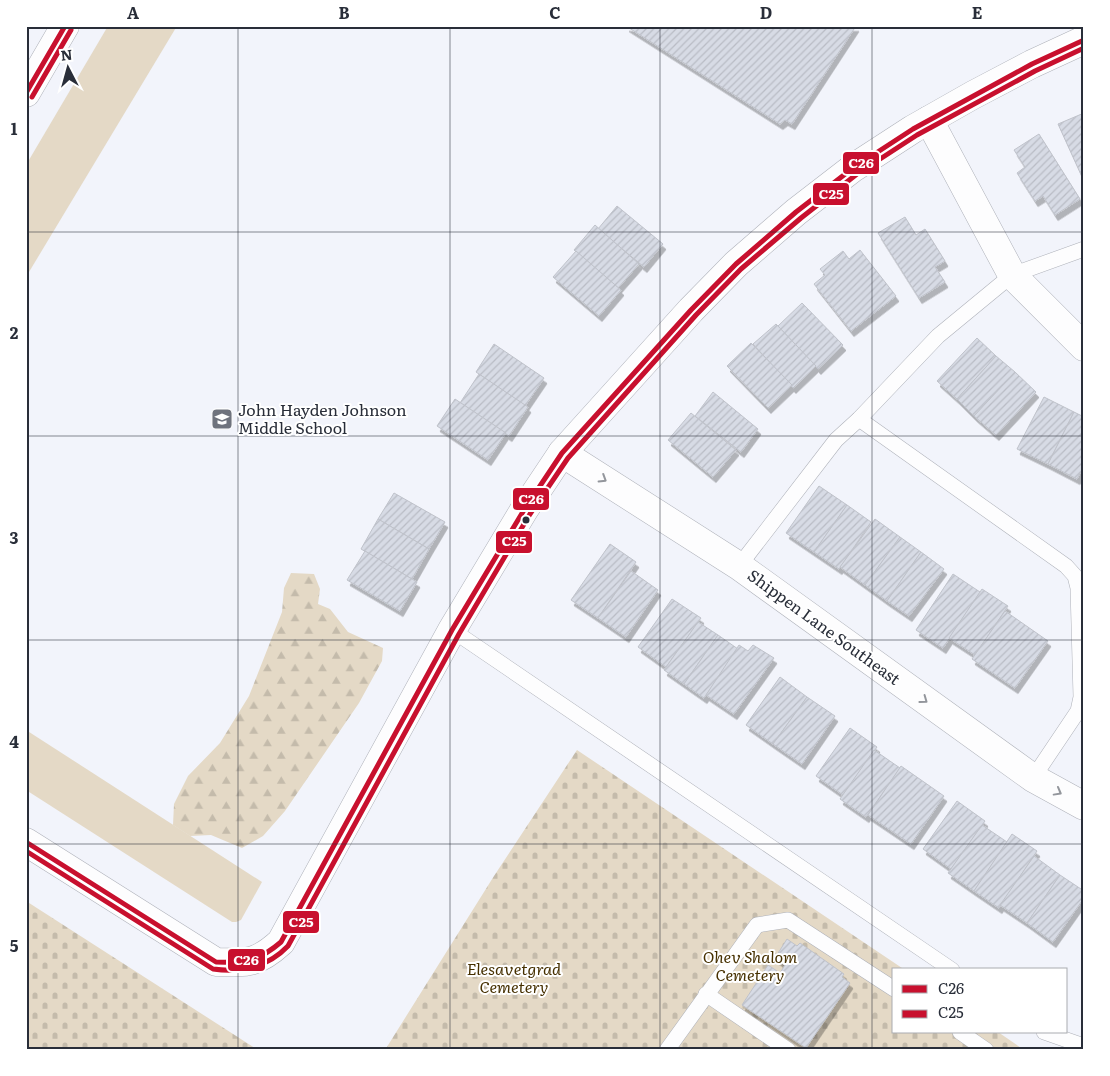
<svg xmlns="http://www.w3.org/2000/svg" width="1110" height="1076" viewBox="0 0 1110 1076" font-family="Literata,serif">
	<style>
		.forest { fill: url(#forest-firs) }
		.cemetery { fill: url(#cemetery-stones) }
		.park { fill: #e4d9c6 }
		.building { fill: url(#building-hatch); stroke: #bfc2ca; filter: url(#shadow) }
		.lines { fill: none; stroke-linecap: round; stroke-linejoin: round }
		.lane-casing { stroke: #aeb1b9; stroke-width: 16 }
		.street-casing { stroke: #aeb1b9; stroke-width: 29 }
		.lane { stroke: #fdfdfe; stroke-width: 15 }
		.street { stroke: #fdfdfe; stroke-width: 28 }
		.bus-1-casing { stroke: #fff; stroke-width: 9 }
		.bus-2-casing { stroke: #fff; stroke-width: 9 }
		.bus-1 { stroke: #c8102e; stroke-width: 5 }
		.bus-2 { stroke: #c8102e; stroke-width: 5 }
		.oneway { stroke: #93969c }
		.grid { fill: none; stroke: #292e39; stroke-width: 1; stroke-opacity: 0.55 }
		.bus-dot { fill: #292e39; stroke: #fff; stroke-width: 2 }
		.labels { text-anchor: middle; stroke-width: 4; stroke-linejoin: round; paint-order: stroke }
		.poi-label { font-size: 16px; fill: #292e39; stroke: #fff; text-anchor: start }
		.street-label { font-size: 16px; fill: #292e39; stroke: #fff }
		.park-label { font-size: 16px; font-style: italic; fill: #463000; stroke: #fff }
		.line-badge { stroke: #fff; stroke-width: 2 }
		.badge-label { font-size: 14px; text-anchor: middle; font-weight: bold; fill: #fff }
		.neatline { fill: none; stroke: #292e39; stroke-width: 2 }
		.grid-label { font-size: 16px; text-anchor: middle; font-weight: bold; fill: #292e39 }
	</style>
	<defs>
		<pattern id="forest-firs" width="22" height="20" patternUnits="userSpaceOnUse" patternTransform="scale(1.25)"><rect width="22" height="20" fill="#e4d9c6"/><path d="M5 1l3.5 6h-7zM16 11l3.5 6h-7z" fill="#c4bbab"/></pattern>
		<pattern id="cemetery-stones" width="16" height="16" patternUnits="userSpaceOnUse" patternTransform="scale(1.25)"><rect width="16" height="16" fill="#e4d9c6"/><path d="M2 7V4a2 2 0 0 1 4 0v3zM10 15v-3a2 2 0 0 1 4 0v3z" fill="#c4bbab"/></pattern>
		<pattern id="building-hatch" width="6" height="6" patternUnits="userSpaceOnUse" patternTransform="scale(1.25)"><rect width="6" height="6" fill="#d7dbe5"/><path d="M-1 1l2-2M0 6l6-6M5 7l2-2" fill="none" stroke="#b9bcc5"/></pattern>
		<filter id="shadow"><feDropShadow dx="3" dy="5.5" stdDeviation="0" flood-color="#0004"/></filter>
	</defs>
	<rect width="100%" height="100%" fill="#f2f4fb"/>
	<path class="forest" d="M 291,573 L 314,574 L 320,589 L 318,604 L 330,609 L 348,632 L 383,648 L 382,661 L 359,703 L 285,811 L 263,836 L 242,848 L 211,835 L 190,836 L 173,825 L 174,804 L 188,776 L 220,743 L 249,696 L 282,612 L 284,588 Z"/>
	<g class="cemetery">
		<path d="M 577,750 L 905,970 L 894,970 L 894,1032 L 998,1032 L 1024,1050 L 385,1050 L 494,876 Z"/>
		<path d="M 26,901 L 258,1050 L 26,1050 Z"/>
	</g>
	<g class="park">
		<path d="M 108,26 L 177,26 L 26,277 L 26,165 Z"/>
		<path d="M 26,730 L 262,882 L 241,920 L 236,922 L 232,922 L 26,790 Z"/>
	</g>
	<g class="building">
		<path d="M 626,26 L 856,26 L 792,124 L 785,120 L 780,124 Z"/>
		<path d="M 1084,113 L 1084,176 L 1082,177 L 1058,124 Z"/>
		<path d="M 1039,134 L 1080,199 L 1055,215 L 1043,196 L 1035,201 L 1017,173 L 1025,167 L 1014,150 Z"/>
		<path d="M 617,206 L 663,244 L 644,267 L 598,229 Z"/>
		<path d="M 905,217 L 916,235 L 925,229 L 945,261 L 935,267 L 945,282 L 919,298 L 878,233 Z"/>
		<path d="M 595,225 L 639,264 L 618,288 L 574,250 Z"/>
		<path d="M 860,250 L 896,296 L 851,331 L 814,284 L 825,275 L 820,269 L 843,251 L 849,259 Z"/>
		<path d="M 576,251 L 621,290 L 599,316 L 553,277 Z"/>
		<path d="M 802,303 L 843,345 L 818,369 L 778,326 Z"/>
		<path d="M 776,324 L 816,366 L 793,388 L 753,344 Z"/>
		<path d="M 977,338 L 996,356 L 957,399 L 937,381 Z"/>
		<path d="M 751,343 L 792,385 L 768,408 L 727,366 Z"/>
		<path d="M 494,344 L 544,378 L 525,406 L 476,372 Z"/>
		<path d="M 996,356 L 1015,372 L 974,416 L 957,399 Z"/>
		<path d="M 1015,372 L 1036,392 L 996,435 L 974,416 Z"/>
		<path d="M 479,374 L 528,407 L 509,436 L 460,403 Z"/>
		<path d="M 713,392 L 758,429 L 741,452 L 695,416 Z"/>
		<path d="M 1044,397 L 1074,412 L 1048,464 L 1017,449 Z"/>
		<path d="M 455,399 L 506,433 L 488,460 L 437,426 Z"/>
		<path d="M 1074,412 L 1084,417 L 1084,466 L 1077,479 L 1048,464 Z"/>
		<path d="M 691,413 L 736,450 L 713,477 L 668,440 Z"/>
		<path d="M 819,486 L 847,505 L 814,552 L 786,533 Z"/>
		<path d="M 394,493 L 445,522 L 429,549 L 378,519 Z"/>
		<path d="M 847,505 L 871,522 L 839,569 L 814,552 Z"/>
		<path d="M 378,519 L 429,549 L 412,579 L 361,549 Z"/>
		<path d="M 875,519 L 900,537 L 865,585 L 840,567 Z"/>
		<path d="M 900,537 L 921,552 L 887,601 L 865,585 Z"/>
		<path d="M 610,544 L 636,562 L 598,618 L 571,600 Z"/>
		<path d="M 365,551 L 417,582 L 400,611 L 347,580 Z"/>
		<path d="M 921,552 L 944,569 L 909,616 L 887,601 Z"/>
		<path d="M 631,571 L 658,590 L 626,637 L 598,618 Z"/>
		<path d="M 953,574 L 980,592 L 943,648 L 916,630 Z"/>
		<path d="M 982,589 L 1008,606 L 975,655 L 949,638 Z"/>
		<path d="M 672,599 L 701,618 L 666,667 L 638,647 Z"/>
		<path d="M 1005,611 L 1048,641 L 1015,688 L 972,659 Z"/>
		<path d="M 698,622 L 718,635 L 684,684 L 664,670 Z"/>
		<path d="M 718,635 L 738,649 L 704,698 L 684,684 Z"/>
		<path d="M 739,645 L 748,651 L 753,645 L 774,658 L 734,714 L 706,695 Z"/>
		<path d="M 780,677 L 807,697 L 773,744 L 746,725 Z"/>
		<path d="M 807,697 L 835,716 L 802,764 L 773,744 Z"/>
		<path d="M 850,728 L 877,747 L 843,795 L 816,776 Z"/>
		<path d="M 874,750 L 900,768 L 866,817 L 840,799 Z"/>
		<path d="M 901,766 L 944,796 L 911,844 L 868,815 Z"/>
		<path d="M 957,801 L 985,821 L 951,869 L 923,849 Z"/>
		<path d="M 982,825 L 1007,842 L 974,891 L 948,873 Z"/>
		<path d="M 1012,834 L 1037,851 L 999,908 L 974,891 Z"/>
		<path d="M 1034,856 L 1060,875 L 1027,923 L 1000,905 Z"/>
		<path d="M 1060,875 L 1084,891 L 1084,898 L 1053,942 L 1027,923 Z"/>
		<path d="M 787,939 L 797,946 L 800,943 L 844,974 L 842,977 L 850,983 L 806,1048 L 742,1005 L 768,965 L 780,973 L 785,965 L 775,958 Z"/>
	</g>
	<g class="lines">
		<g class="lane-casing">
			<g id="lane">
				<path d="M 859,419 L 1066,566 L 1075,576 L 1078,588 L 1081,697 L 1078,711 L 1033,778"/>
				<path d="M 739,566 L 836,440 L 859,419 L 938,336 L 1012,275 L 1084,249"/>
				<path d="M 452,630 L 952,970"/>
				<path d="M 706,994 L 788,1050"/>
				<path d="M 960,1032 L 986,1050"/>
				<path d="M 1044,1032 L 1084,1046"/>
				<path d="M 667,1050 L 757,925 L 788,920 L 894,989"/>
			</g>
		</g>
		<g class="street-casing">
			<g id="street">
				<path d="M 26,93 L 65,26"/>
				<path d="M 929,120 L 1012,275 L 1084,347"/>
				<path d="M 562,453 L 739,566 L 1033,778 L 1084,806"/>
				<path d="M 26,842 L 216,962 C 247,963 257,964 281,942 L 452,630 L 524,510 L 562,453 L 691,310 L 736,264 L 796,212 L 853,168 L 913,129 L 973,95 L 1032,64 L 1084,40"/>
			</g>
		</g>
		<use href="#lane" class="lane"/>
		<use href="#street" class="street"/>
		<g class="bus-1-casing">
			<g id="bus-1">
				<path d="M 26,93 L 65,26"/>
				<path d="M 26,842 L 216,962 C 245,963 259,961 281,942 L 452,630 L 524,510 L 562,453 L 691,310 L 736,264 L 796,212 L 853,168 L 913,129 L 1032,64 L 1084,40"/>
			</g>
		</g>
		<g class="bus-2-casing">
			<g id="bus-2">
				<path d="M 32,97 L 71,30"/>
				<path d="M 26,851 L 213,969 C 242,973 268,967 288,946 L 459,634 L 530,514 L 568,458 L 696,315 L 741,269 L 801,218 L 857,174 L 917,135 L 1035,71 L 1084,48"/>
			</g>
		</g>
		<use href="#bus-1" class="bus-1"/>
		<use href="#bus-2" class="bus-2"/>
	</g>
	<defs><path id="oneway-chevron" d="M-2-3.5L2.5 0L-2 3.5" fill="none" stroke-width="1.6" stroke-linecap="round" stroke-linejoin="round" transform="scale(1.25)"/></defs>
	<g class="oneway">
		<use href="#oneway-chevron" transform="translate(603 479) rotate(32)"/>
		<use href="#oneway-chevron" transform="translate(924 700) rotate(36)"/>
		<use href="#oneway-chevron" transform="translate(1058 792) rotate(29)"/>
	</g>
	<path class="grid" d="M 238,26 L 238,1050M 450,26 L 450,1050M 660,26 L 660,1050M 872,26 L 872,1050M 26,232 L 1084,232M 26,436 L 1084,436M 26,640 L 1084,640M 26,844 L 1084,844"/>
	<defs>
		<g id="school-square" transform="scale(1.125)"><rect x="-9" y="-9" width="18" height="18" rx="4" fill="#6f737d" stroke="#fff"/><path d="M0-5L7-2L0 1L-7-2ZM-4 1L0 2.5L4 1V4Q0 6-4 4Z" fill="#fff"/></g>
	</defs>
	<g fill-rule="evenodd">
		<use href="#school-square" x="222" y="419"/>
	</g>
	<circle class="bus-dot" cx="526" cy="520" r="4.5"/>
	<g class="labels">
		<g class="poi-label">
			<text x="238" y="416">John Hayden Johnson<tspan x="238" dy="18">Middle School</tspan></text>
		</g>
		<g class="street-label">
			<text transform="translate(824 627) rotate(36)" y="6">Shippen Lane Southeast</text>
		</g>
		<g class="park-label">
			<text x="750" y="963">Ohev Shalom<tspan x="750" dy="18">Cemetery</tspan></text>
			<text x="514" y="975">Elesavetgrad<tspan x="514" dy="18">Cemetery</tspan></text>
		</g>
	</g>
	<g class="line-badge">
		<rect x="842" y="151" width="38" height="24" rx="5" fill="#c8102e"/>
		<rect x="812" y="182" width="38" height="24" rx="5" fill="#c8102e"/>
		<rect x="512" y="487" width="38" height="24" rx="5" fill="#c8102e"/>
		<rect x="495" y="530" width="38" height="24" rx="5" fill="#c8102e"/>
		<rect x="282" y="910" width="38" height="24" rx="5" fill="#c8102e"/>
		<rect x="227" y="948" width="39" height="24" rx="5" fill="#c8102e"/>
	</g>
	<g class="badge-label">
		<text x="861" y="168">C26</text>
		<text x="831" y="199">C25</text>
		<text x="531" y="504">C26</text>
		<text x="514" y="546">C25</text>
		<text x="301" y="927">C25</text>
		<text x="246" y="965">C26</text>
	</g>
	<rect width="1110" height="1076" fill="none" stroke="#ffffff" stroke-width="55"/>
	<rect x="892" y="968" width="175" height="65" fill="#ffffff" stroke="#a9abb0"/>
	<rect x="902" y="985" width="25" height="8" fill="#c8102e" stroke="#a9abb0"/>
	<text x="938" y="994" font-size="15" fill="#292e39">C26</text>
	<rect x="902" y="1010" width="25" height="8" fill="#c8102e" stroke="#a9abb0"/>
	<text x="938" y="1018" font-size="15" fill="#292e39">C25</text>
	<g transform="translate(68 68) rotate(354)" stroke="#ffffff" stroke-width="4" paint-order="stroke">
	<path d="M0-4L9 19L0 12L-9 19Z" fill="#292e39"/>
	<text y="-8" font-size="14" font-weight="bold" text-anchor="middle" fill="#292e39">N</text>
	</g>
	<rect x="28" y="28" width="1054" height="1020" class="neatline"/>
	<g class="grid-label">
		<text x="133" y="19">A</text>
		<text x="344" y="19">B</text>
		<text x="555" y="19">C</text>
		<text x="766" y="19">D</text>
		<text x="977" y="19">E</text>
		<text x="14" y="135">1</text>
		<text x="14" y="339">2</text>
		<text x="14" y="544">3</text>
		<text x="14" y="748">4</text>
		<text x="14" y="952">5</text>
	</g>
</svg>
